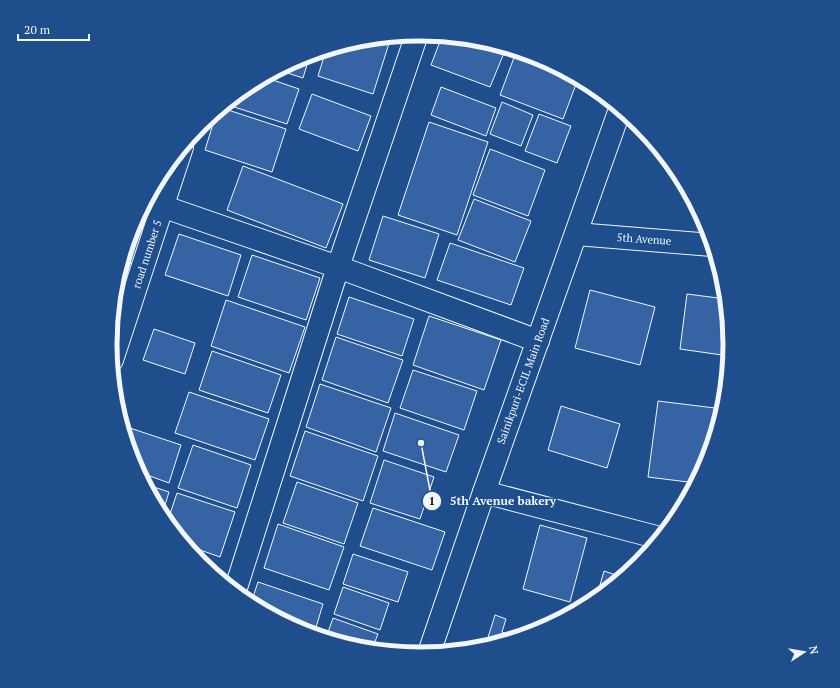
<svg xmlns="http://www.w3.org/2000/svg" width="840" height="688" viewBox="0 0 840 688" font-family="'PT Serif',serif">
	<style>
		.building { fill: #3563a3; stroke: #f2f6ff }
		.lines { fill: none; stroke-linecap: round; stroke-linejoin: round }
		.minor-casing { stroke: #f2f6ff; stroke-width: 24 }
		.major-casing { stroke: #f2f6ff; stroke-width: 24 }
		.minor { stroke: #1f4e8c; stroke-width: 22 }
		.major { stroke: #1f4e8c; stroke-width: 22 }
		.labels { text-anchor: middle; stroke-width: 3; stroke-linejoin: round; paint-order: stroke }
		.street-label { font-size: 11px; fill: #f2f6ff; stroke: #1f4e8c }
		.rim { fill: none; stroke: #f2f6ff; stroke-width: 5 }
		.leader { fill: none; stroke: #f2f6ff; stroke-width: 1.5 }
		.callout-dot { fill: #f2f6ff; stroke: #1f4e8c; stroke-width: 1.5 }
		.mark-label { font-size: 12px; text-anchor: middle; font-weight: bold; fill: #111 }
		.callout-label { font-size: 12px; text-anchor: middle; font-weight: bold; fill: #f2f6ff; stroke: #1f4e8c; stroke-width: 3; stroke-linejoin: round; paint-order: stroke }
	</style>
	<rect width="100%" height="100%" fill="#1f4e8c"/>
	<g class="building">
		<path d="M 442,36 L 467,39 L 504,53 L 490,87 L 431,65 Z"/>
		<path d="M 391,37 L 373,94 L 318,76 L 326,50 L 360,40 Z"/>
		<path d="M 479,40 L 481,40 L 510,49 L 509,51 Z"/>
		<path d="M 519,52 L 539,58 L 560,69 L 518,53 Z"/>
		<path d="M 310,55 L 303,78 L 278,70 L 302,58 Z"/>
		<path d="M 515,55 L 578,79 L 563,119 L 500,95 Z"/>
		<path d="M 264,77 L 299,89 L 287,124 L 231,106 L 233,98 L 248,86 Z"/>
		<path d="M 441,87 L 496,108 L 486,136 L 431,115 Z"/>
		<path d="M 312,94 L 371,116 L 358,151 L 299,129 Z"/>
		<path d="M 502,102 L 533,115 L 521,146 L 490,134 Z"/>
		<path d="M 222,108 L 286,129 L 272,172 L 205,150 L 217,111 Z"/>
		<path d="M 539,114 L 571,126 L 557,163 L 525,151 Z"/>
		<path d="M 429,122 L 488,142 L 457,235 L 398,215 Z"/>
		<path d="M 490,149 L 545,170 L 528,216 L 473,195 Z"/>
		<path d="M 243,166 L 343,204 L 326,248 L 227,210 Z"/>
		<path d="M 474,199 L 531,221 L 515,262 L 458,240 Z"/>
		<path d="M 383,216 L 439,234 L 425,278 L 369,260 Z"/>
		<path d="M 134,224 L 150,229 L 138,266 L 123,261 Z"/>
		<path d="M 179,234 L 241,255 L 228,296 L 165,275 Z"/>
		<path d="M 450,243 L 524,268 L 511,305 L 437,280 Z"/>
		<path d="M 252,255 L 320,278 L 306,320 L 238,297 Z"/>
		<path d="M 590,290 L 655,307 L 640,365 L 575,348 Z"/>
		<path d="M 687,294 L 726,299 L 730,344 L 729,356 L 680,349 Z"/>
		<path d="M 349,297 L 414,319 L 402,356 L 337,334 Z"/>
		<path d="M 226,300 L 305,327 L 289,373 L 211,346 Z"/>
		<path d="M 429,316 L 501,340 L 484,390 L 413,365 Z"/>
		<path d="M 154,329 L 195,343 L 185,374 L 143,360 Z"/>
		<path d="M 336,337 L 403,360 L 388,403 L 322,380 Z"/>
		<path d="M 212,351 L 281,375 L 268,413 L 199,390 Z"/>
		<path d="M 413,370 L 477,391 L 464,430 L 400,408 Z"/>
		<path d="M 320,384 L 391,408 L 376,452 L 306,427 Z"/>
		<path d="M 189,392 L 269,419 L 255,460 L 175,433 Z"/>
		<path d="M 658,401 L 723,409 L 706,463 L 696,483 L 648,477 Z"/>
		<path d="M 561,406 L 620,424 L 607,468 L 548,450 Z"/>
		<path d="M 395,413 L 459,435 L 446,472 L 383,451 Z"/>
		<path d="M 124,426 L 181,445 L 169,483 L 139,472 L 134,462 L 123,429 Z"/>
		<path d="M 305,431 L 378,456 L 363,501 L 290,476 Z"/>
		<path d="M 193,445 L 251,465 L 237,508 L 178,488 Z"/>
		<path d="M 384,460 L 434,477 L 420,519 L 370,503 Z"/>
		<path d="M 297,482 L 358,503 L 344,544 L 283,523 Z"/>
		<path d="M 145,484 L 169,492 L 162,515 Z"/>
		<path d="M 177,493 L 235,512 L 220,557 L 186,545 L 167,523 Z"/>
		<path d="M 373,508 L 445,532 L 432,570 L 360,546 Z"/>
		<path d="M 278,524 L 344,547 L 329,590 L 264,568 Z"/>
		<path d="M 540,525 L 587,538 L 570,602 L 523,589 Z"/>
		<path d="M 353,554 L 408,572 L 398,602 L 343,584 Z"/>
		<path d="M 604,571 L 622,577 L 596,599 Z"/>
		<path d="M 258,582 L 323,604 L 314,634 L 301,630 L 251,603 Z"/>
		<path d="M 343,587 L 389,603 L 380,630 L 334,614 Z"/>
		<path d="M 495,615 L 506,619 L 502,632 L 517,637 L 485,647 Z"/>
		<path d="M 333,618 L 378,634 L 372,649 L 359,648 L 326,638 Z"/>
	</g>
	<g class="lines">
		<g class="minor-casing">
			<g id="minor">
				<path d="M 147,201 L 338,267 L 538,341"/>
				<path d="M 576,234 L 712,245"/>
				<path d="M 112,360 L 182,147"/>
				<path d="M 484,492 L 660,538"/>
				<path d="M 235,591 L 338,267 L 417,34"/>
			</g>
		</g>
		<g class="major-casing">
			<path id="major" d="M 429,653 L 484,492 L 620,109"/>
		</g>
		<use href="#minor" class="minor"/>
		<use href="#major" class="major"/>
	</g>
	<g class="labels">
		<g class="street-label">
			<text transform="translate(644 239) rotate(4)" y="4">5th Avenue</text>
			<text transform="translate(147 254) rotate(-72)" y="4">road number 5</text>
			<text transform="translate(523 381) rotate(-70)" y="4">Sainikpuri-ECIL Main Road</text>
		</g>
	</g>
	<path d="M0 0H840V688H0ZM117 344a303 303 0 1 1 606 0a303 303 0 1 1-606 0Z" fill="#1f4e8c" fill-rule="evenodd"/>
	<path class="rim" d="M117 344a303 303 0 1 1 606 0a303 303 0 1 1-606 0Z"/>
	<path class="leader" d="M421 443L432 501"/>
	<g class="callout-dot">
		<circle cx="421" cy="443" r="4"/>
		<circle cx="432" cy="501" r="10"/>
	</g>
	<g class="mark-label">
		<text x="432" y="505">1</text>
	</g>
	<g class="callout-label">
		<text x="503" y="505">5th Avenue bakery</text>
	</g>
	<g transform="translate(804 652) rotate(78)" stroke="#1f4e8c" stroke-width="3" paint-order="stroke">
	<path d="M0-3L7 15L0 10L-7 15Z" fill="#f2f6ff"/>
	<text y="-6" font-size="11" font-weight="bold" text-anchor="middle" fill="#f2f6ff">N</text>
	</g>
	<path d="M18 34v6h71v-6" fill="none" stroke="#f2f6ff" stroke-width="2"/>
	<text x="24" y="34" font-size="12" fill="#f2f6ff" stroke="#1f4e8c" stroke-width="3" paint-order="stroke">20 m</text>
</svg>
